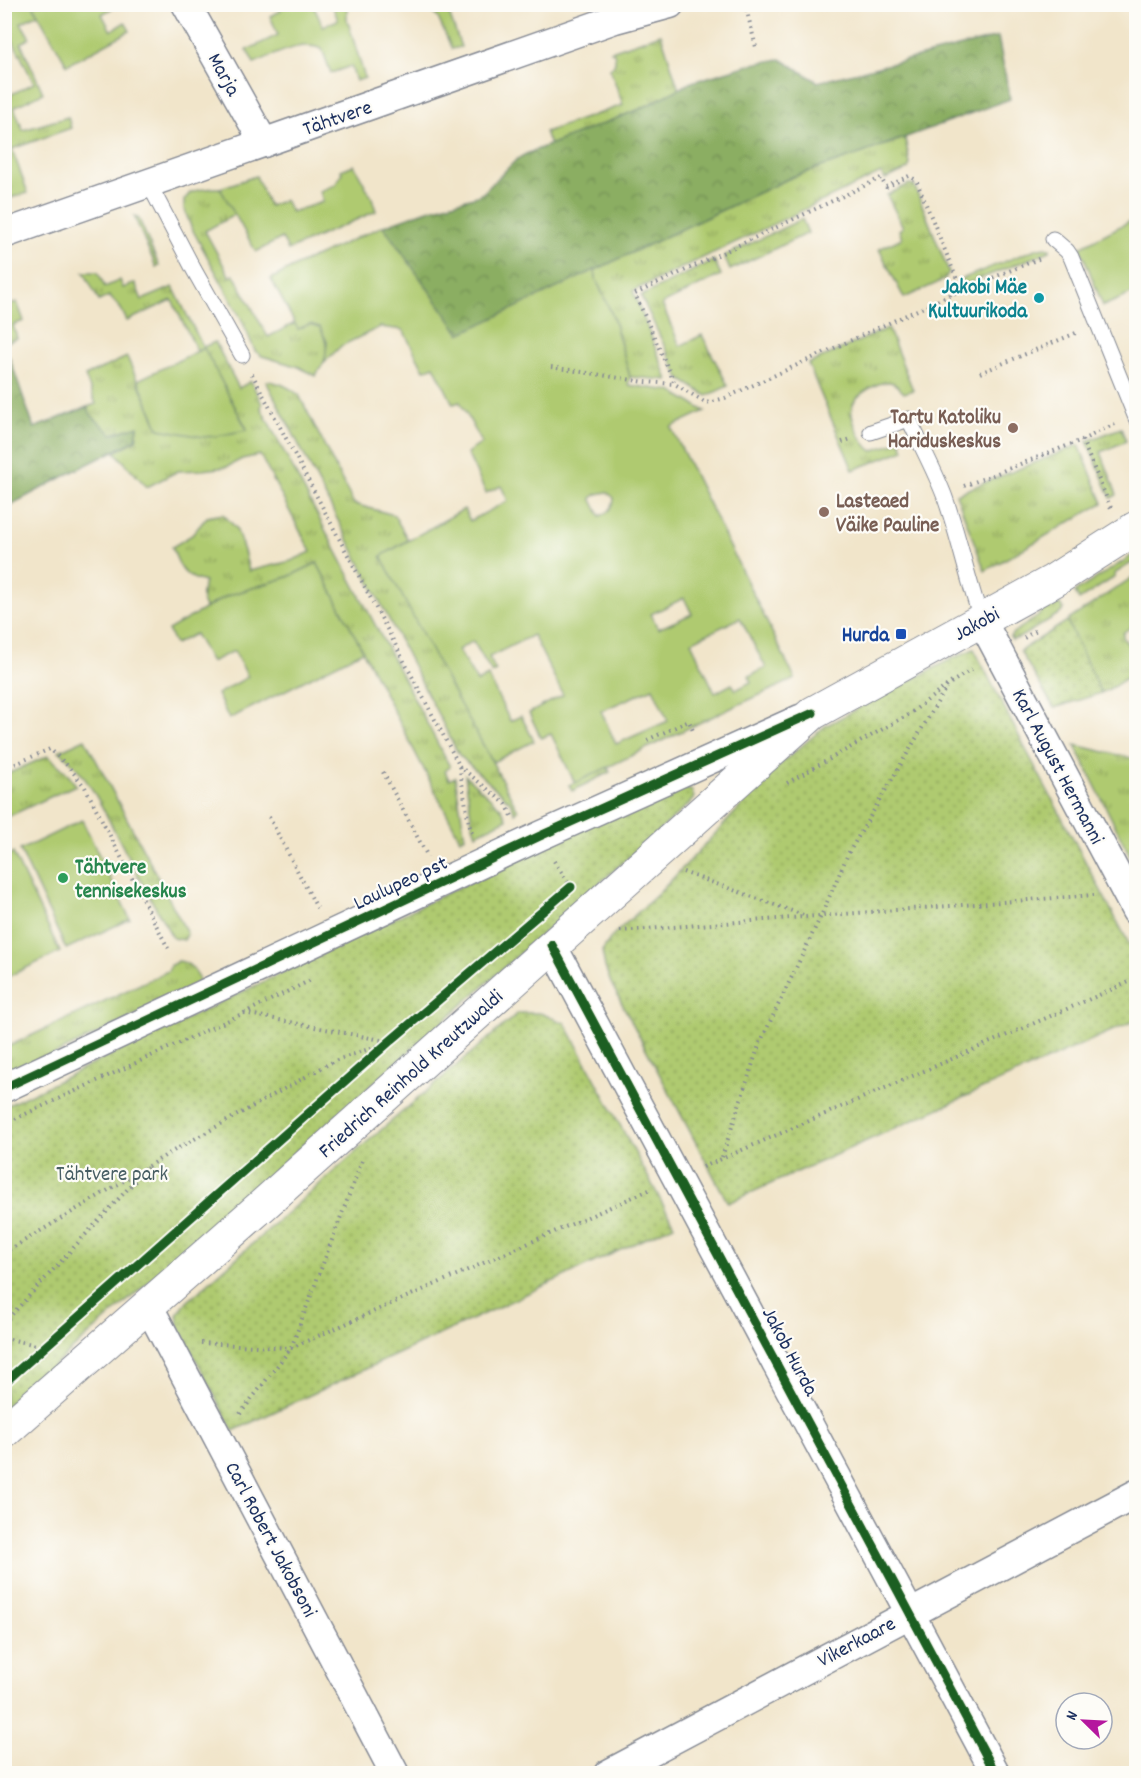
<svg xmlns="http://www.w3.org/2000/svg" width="1141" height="1778" viewBox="0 0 1141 1778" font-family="Dekko,sans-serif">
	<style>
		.grass { fill: url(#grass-tufts); stroke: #657c67; stroke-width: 1.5 }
		.forest { fill: url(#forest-crowns); stroke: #536e60; stroke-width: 1.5 }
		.park { fill: url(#park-dots); stroke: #657c67; stroke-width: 1.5 }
		.garden { fill: #afca70; stroke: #657c67; stroke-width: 1.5; fill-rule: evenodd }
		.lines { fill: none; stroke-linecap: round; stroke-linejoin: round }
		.lane-casing { stroke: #868a94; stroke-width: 17 }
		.street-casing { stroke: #868a94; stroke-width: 31 }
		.secondary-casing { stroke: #868a94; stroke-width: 35 }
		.path { stroke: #868a94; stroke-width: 4; stroke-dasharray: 1.5 4.5; stroke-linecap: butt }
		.lane { stroke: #fff; stroke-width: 15 }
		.street { stroke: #fff; stroke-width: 28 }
		.secondary { stroke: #fff; stroke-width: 33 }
		.cycleway-casing { stroke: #fdfcf7; stroke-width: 13 }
		.cycleway { stroke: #1b5e20; stroke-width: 9 }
		.culture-dot { fill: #0f9aa8; stroke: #fdfcf7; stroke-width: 2 }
		.education-dot { fill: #8d6e63; stroke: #fdfcf7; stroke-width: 2 }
		.transit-dot { fill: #1a4fb4; stroke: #fdfcf7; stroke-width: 2 }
		.leisure-dot { fill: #2e9e5b; stroke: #fdfcf7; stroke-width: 2 }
		.labels { text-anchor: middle; stroke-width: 4.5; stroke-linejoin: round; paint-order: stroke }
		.street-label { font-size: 21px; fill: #1b2f5e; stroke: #fdfcf7 }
		.culture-label { font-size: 21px; font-weight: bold; fill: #0d838f; stroke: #fdfcf7; text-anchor: end }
		.education-label { font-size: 21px; font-weight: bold; fill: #785e54; stroke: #fdfcf7; text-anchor: end }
		.transit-label { font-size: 21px; font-weight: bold; fill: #164399; stroke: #fdfcf7; text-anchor: end }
		.leisure-label { font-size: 21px; font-weight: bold; fill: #27864d; stroke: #fdfcf7; text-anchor: start }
		.park-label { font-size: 21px; fill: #475e63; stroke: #fdfcf7 }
	</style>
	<defs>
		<pattern id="grass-tufts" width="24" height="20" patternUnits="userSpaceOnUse" patternTransform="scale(1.5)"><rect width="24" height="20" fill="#afca70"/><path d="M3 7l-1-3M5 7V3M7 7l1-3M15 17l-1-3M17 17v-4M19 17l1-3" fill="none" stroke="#8ea45f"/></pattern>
		<pattern id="forest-crowns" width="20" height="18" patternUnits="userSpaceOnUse" patternTransform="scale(1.5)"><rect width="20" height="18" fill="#8bae62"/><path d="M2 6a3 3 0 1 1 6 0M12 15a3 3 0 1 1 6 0" fill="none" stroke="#718e54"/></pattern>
		<pattern id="park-dots" width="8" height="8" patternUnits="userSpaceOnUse" patternTransform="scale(1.5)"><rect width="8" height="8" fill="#afca70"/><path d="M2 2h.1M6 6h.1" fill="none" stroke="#8ea45f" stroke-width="1.8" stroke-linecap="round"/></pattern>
	</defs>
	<rect width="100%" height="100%" fill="#fdfcf7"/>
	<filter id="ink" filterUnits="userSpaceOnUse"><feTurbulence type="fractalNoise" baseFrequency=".0167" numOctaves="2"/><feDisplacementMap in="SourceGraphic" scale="12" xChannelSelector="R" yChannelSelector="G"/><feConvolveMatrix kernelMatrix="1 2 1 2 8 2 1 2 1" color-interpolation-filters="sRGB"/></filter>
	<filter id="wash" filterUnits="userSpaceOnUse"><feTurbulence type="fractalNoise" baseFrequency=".008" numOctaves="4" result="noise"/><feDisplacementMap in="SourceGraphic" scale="24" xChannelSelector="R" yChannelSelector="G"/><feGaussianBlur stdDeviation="1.35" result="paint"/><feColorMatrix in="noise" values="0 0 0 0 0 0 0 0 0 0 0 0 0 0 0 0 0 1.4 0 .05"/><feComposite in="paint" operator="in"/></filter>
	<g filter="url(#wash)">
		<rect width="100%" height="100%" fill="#f1e5ca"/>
		<g class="grass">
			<path d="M 5,5 L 33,5 L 38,14 L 21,23 L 30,38 L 21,43 L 43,93 L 14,107 L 23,130 L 68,117 L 71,128 L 12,149 L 28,193 L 10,198 L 4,184 L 4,98 L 34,83 L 5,25 Z"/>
			<path d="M 661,34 L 679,90 L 640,109 L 550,145 L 545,132 L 623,105 L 610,69 C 616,64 616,60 614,53 L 611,51 Z"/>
			<path d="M 905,138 L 910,164 L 908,169 L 885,179 L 881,173 L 633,291 L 668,380 L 630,377 L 613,317 L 596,279 L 595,270 L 792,177 Z"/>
			<path d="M 909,184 L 914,185 L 949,272 L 944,280 L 904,298 L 879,249 L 902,238 L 899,230 L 903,227 L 887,195 Z"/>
			<path d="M 214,188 L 220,188 L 236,214 L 205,231 L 230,277 L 234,275 L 268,337 L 295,323 L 298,329 L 310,324 L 320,327 C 330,348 329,358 315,376 L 299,367 L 262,356 L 255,351 L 241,318 L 191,227 L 184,208 L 184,200 L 190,193 L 198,190 Z"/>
			<path d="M 134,216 L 139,219 L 159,266 L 156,267 Z"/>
			<path d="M 802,219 L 808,233 L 730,270 L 724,256 Z"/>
			<path d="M 1047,247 L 1050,249 L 1050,251 L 956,288 L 961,279 L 1038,248 Z"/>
			<path d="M 714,260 L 721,275 L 662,304 L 680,346 L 702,335 L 728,386 L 707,396 L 680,379 L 641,296 Z"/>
			<path d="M 84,272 L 98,272 L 105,287 L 120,280 L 123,288 L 135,283 L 142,300 L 173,287 L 203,347 L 215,342 L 239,388 L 251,381 L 262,404 L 261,408 L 450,767 L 445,771 L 449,780 L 455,777 L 465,837 L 460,839 L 317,563 L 288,577 L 227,596 L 205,608 C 200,598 201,592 205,582 C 182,577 180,568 172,547 L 192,535 L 207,517 L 223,514 L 236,528 L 244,551 L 249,571 L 291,561 L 311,552 L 260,455 L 242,459 L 227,467 L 202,470 L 178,471 L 147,487 L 115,452 L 136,440 L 138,427 L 112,434 L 91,416 L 87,407 L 96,404 L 85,376 L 127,357 L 159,429 L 217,436 L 247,429 L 203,348 L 197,351 L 172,300 L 127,321 L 121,309 L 109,296 L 99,301 Z"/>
			<path d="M 17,302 L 24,321 L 13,325 L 17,338 L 5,343 L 5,306 Z"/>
			<path d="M 888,328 L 913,390 L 904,393 C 900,389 895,382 889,382 C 879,381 857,394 853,404 C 847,416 862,443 872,451 L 901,441 L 904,450 L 853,470 L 808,364 Z"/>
			<path d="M 266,381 C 279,381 289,387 299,395 L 354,504 L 394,515 L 408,540 L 382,556 L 518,810 L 515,813 L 510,802 L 459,755 Z"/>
			<path d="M 1121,428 L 1126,441 L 1101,452 L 1117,495 L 1111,498 L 1087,441 Z"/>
			<path d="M 1079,445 L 1103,503 L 985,571 L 956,494 Z"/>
			<path d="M 1136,553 L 1136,560 L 1114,574 L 1115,577 L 1079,600 L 1075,592 Z"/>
			<path d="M 1136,575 L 1136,623 L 1123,633 L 1123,637 L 1136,657 L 1136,671 L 1113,687 L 1101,693 L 1067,621 Z"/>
			<path d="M 1052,602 C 1058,602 1061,604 1064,609 L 1062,612 L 1019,638 L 1012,640 L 1010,637 L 1013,633 L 1037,617 Z"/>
			<path d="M 85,739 L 186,931 L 187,935 L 184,940 L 173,938 C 155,907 138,877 122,845 C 104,812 89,774 59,751 Z"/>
			<path d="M 1075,745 L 1136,759 L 1136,868 Z"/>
			<path d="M 48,756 L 65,771 L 76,785 L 5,818 L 5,775 Z"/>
			<path d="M 607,767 L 610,772 L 572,791 L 569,785 Z"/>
			<path d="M 465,775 L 501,808 L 507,819 L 476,834 L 472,822 Z"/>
			<path d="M 178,961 C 191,962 198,973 200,985 L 5,1078 L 5,1048 L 168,971 L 171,965 Z"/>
		</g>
		<g class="forest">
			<path d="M 998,37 L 1010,99 L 860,154 L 792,177 L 460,334 L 383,226 L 428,210 L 477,196 L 483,193 L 517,159 L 526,154 L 640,109 L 692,82 L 752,64 L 781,59 L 818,82 Z"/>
			<path d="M 9,356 L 34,428 L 87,407 L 92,416 L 112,434 L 138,426 L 136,440 L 72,472 L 7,507 L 4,504 L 4,357 Z"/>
		</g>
		<g class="park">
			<path d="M 1067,621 L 1101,693 L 1054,708 L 1020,651 Z"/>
			<path d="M 974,649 L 1024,746 L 1136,957 L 1136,1020 L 728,1203 L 611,983 L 605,967 L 602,951 L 612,936 L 659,893 L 783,762 L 825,726 L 953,658 Z"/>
			<path d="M 685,788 L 692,791 L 694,798 L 689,804 L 5,1409 L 4,1107 L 592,823 L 677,789 Z"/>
			<path d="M 518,1013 L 540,1013 L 565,1023 L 674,1225 L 233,1431 L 179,1326 L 177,1315 L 187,1302 L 367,1142 Z"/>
		</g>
		<g class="garden">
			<path d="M 35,4 L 118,5 L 102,14 L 111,31 L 125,22 L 130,31 L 67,65 L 38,14 L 33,5 Z"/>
			<path d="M 278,5 L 313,5 L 323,26 L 338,20 L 332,5 L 347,5 L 347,19 L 365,78 L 356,81 L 351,66 L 331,73 L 322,49 C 300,39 274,56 254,63 L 247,50 L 278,35 L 270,16 L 281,11 Z"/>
			<path d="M 426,5 L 446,5 L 461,47 L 452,49 L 438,18 Z"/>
			<path d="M 354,165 L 372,198 L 376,211 L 288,250 L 282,238 L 256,252 L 220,188 L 256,176 L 269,206 L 285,200 L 291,212 L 323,202 L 320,191 L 335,185 L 342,174 L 341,170 Z"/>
			<path d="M 1136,218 L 1136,292 L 1103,306 L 1080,247 Z"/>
			<path d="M 383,226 L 460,334 L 595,270 L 596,279 L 613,317 L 630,377 L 628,385 L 671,391 L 705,411 L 671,427 L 795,679 L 705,720 L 575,783 L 551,734 L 541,738 L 529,713 L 563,695 L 533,635 L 489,657 L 496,671 L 492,673 L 473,641 L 458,650 L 477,682 L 488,676 L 510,721 L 521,716 L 534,741 L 493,762 L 457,699 L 381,556 L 464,509 L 470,521 L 508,501 L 501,486 L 486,493 L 467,453 L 482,443 L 460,402 L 453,404 L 434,366 L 424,370 L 403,330 L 380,327 L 341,346 L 325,362 L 327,342 L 320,327 L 310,324 L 298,329 L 271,279 L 297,265 ZM 607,492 L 614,498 C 613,508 610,512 600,516 L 591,498 L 597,494 ZM 684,598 L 692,614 L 658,629 L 651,614 ZM 740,618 L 766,668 L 749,676 L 751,682 L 736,690 L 732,684 L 715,693 L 691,642 ZM 653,688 L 668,721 L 616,744 L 601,711 Z"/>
			<path d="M 204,348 L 247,430 L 217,436 L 203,437 L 159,429 L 138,380 Z"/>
			<path d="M 317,563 L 363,651 L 229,719 L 217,694 L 248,677 L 234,651 L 211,662 L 195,634 L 175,644 L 168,630 L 227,596 L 288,577 Z"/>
			<path d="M 82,820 L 130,919 L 66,949 L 20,850 Z"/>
			<path d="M 13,853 L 60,952 L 5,978 L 5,857 Z"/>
		</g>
	</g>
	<g filter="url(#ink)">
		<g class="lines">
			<g class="lane-casing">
				<g id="lane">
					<path d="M 149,184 L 194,270 L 242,355"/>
					<path d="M 1053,239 L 1067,251 L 1071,257 L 1136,418"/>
					<path d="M 871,432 L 909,419 C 920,444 934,469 944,495 C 959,536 967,579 982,621"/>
				</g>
			</g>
			<g class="street-casing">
				<g id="street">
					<path d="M 186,4 L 264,143"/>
					<path d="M 4,234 L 615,19 L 670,4"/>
					<path d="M 982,621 L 1136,911"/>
					<path d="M 552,945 L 996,1774"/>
					<path d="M 4,1088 L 540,836 L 800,719"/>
					<path d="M 148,1305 L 395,1774"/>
					<path d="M 608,1774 L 1136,1494"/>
				</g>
			</g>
			<g class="secondary-casing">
				<path id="secondary" d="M 4,1432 L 264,1204 L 813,713 L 1053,581 L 1136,528"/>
			</g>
			<g class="path">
				<path d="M 745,4 L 756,47"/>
				<path d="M 950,295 L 956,277 L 916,180 L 909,176 L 886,187 L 881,178 L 635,294 L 675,384 L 706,403 L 725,398 L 950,295 L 1041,258"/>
				<path d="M 551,367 L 645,382 L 675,384"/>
				<path d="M 980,373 L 1076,333"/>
				<path d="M 252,374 L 459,765 L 469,824 L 473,836"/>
				<path d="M 1082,440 L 1111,508"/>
				<path d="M 842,442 L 851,439"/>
				<path d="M 964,486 L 1082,440 L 1115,424"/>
				<path d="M 1024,638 L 1038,629"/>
				<path d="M 647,740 L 689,721 L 694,733"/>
				<path d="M 459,766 L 506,804 L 512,816"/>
				<path d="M 4,769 L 50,749 L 67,765 L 85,787 L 170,952"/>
				<path d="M 383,772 L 428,857"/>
				<path d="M 787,783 L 908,715 L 949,684 L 974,668"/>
				<path d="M 269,817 L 317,908"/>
				<path d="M 554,861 L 571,887"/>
				<path d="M 683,872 L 806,916"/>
				<path d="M 620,931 L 1094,895"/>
				<path d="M 244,1013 L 386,1041"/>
				<path d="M 4,1124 L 244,1013 L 311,980"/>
				<path d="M 722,1157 L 759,1045 L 821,916 L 848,854 L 947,686"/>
				<path d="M 703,1167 L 1136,979"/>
				<path d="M 4,1253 L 173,1151 L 334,1061 L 389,1042"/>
				<path d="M 4,1323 L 148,1167"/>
				<path d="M 4,1338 L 46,1347"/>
				<path d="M 201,1343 L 291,1348 L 649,1190"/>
				<path d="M 240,1414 L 291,1348 L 362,1161"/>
			</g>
			<use href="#lane" class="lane"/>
			<use href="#street" class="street"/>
			<use href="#secondary" class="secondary"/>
			<g class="cycleway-casing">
				<g id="cycleway">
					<path d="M 552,945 L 996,1774"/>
					<path d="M 4,1088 L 540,836 L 813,713"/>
					<path d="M 4,1383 L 389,1042 L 571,887"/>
				</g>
			</g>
			<use href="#cycleway" class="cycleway"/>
		</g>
	</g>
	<circle class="culture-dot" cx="1039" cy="298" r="6"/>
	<g class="education-dot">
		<circle cx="1013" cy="428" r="6"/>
		<circle cx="824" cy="512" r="6"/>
	</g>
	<rect class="transit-dot" x="895" y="628" width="12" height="12" rx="3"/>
	<circle class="leisure-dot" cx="63" cy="878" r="6"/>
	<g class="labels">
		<g class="street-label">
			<text transform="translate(225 74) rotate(61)" y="7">Marja</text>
			<text transform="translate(337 117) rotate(-19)" y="7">Tähtvere</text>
			<text transform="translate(976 623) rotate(-29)" y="7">Jakobi</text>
			<text transform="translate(1059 766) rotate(62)" y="7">Karl August Hermanni</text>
			<text transform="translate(400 882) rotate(-25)" y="7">Laulupeo pst</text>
			<text transform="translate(410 1073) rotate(-42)" y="7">Friedrich Reinhold Kreutzwaldi</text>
			<text transform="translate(791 1351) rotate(62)" y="7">Jakob Hurda</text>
			<text transform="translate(272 1539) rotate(62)" y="7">Carl Robert Jakobsoni</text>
			<text transform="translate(856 1641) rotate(-28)" y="7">Vikerkaare</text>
		</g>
		<g class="culture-label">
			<text x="1027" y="293">Jakobi Mäe<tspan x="1027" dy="24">Kultuurikoda</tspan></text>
		</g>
		<g class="education-label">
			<text x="1001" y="423">Tartu Katoliku<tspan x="1001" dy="24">Hariduskeskus</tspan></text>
			<text x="836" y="507" text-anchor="start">Lasteaed<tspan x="836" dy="24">Väike Pauline</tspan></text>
		</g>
		<g class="transit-label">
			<text x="889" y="641">Hurda</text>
		</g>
		<g class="leisure-label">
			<text x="75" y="873">Tähtvere<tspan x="75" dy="24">tennisekeskus</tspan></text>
		</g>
		<g class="park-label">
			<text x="112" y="1180">Tähtvere park</text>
		</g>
	</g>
	<rect width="1141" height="1778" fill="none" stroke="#fdfcf7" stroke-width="24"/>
	<g transform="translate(1084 1721) rotate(294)"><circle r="28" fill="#fdfcf7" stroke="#a3aaba" stroke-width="1.5"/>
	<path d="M0-4.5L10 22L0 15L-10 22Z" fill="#b5179e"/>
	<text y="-9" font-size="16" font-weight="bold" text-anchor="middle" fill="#1b2f5e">N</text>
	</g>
</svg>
